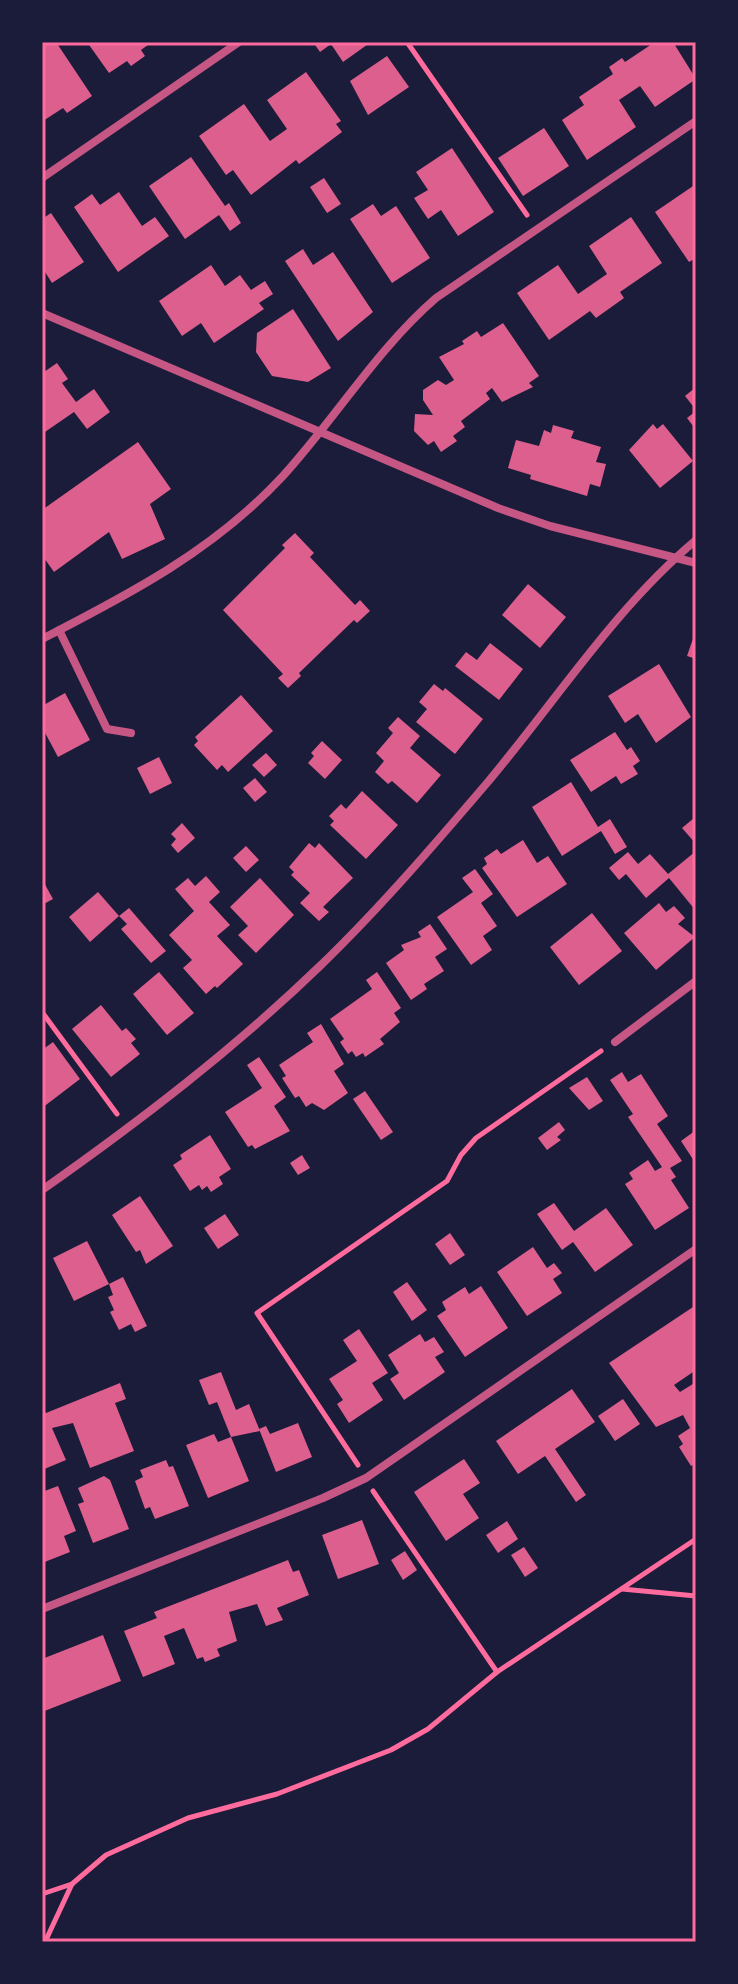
<svg xmlns="http://www.w3.org/2000/svg" width="738" height="1984" viewBox="0 0 738 1984" font-family="'PT Sans Narrow',sans-serif">
	<style>
		.building { fill: #dd5f8e }
		.lines { fill: none; stroke-linecap: round; stroke-linejoin: round }
		.path { stroke: #ff6b9d; stroke-width: 5 }
		.minor { stroke: #c65784; stroke-width: 8 }
		.neatline { fill: none; stroke: #ff6b9d; stroke-width: 3 }
	</style>
	<rect width="100%" height="100%" fill="#1b1b3a"/>
	<g class="building">
		<path d="M 49,42 L 56,42 L 92,96 L 67,113 L 63,108 L 43,121 L 42,47 Z"/>
		<path d="M 87,42 L 152,42 L 141,50 L 145,56 L 131,66 L 127,61 L 109,73 Z"/>
		<path d="M 313,42 L 371,42 L 343,62 L 331,44 L 320,52 Z"/>
		<path d="M 655,42 L 673,42 L 696,79 L 655,107 L 640,86 L 619,100 L 636,127 L 587,160 L 562,120 L 584,105 L 579,97 L 613,74 L 609,67 L 622,58 L 625,62 Z"/>
		<path d="M 387,56 L 409,87 L 368,115 L 350,81 Z"/>
		<path d="M 306,72 L 341,121 L 336,124 L 342,132 L 299,164 L 296,160 L 251,195 L 233,170 L 226,175 L 199,136 L 244,104 L 270,141 L 287,129 L 267,100 Z"/>
		<path d="M 544,128 L 569,166 L 523,196 L 498,158 Z"/>
		<path d="M 452,148 L 494,212 L 458,236 L 441,210 L 428,219 L 414,198 L 428,190 L 416,172 Z"/>
		<path d="M 191,157 L 225,206 L 229,203 L 241,223 L 230,231 L 219,215 L 185,239 L 149,186 Z"/>
		<path d="M 324,178 L 341,204 L 327,213 L 310,187 Z"/>
		<path d="M 696,184 L 696,258 L 689,262 L 655,212 Z"/>
		<path d="M 119,192 L 142,226 L 155,217 L 169,236 L 118,272 L 74,207 L 92,194 L 100,205 Z"/>
		<path d="M 373,204 L 381,216 L 396,206 L 430,258 L 392,283 L 350,219 Z"/>
		<path d="M 51,213 L 84,262 L 52,283 L 42,267 L 42,219 Z"/>
		<path d="M 631,217 L 662,263 L 620,292 L 624,298 L 596,318 L 590,311 L 549,340 L 517,293 L 558,265 L 578,294 L 607,274 L 589,246 Z"/>
		<path d="M 303,249 L 313,265 L 333,252 L 373,312 L 338,341 L 285,261 Z"/>
		<path d="M 211,265 L 225,286 L 240,275 L 251,290 L 265,281 L 273,294 L 259,303 L 264,309 L 214,343 L 201,323 L 182,336 L 159,301 Z"/>
		<path d="M 293,309 L 331,368 L 308,382 L 272,376 L 256,352 L 257,333 Z"/>
		<path d="M 503,323 L 539,376 L 529,383 L 533,387 L 502,402 L 492,388 L 486,393 L 490,399 L 461,421 L 465,427 L 453,436 L 457,441 L 441,452 L 434,441 L 428,445 L 414,431 L 415,414 L 433,415 L 423,400 L 423,390 L 438,380 L 446,385 L 454,380 L 439,357 L 464,344 L 462,341 L 477,331 L 481,337 Z"/>
		<path d="M 57,363 L 68,379 L 62,383 L 76,402 L 94,389 L 110,412 L 87,429 L 74,412 L 42,434 L 42,370 L 44,372 Z"/>
		<path d="M 696,387 L 696,410 L 685,396 Z"/>
		<path d="M 696,411 L 696,430 L 687,418 Z"/>
		<path d="M 653,424 L 657,429 L 663,424 L 693,461 L 660,488 L 629,450 Z"/>
		<path d="M 553,425 L 574,431 L 571,438 L 601,447 L 596,462 L 606,464 L 600,487 L 590,484 L 587,496 L 530,479 L 531,475 L 508,468 L 516,440 L 539,446 L 544,430 L 551,433 Z"/>
		<path d="M 138,442 L 171,489 L 150,504 L 165,539 L 122,559 L 109,532 L 54,572 L 42,555 L 42,510 Z"/>
		<path d="M 295,533 L 314,553 L 310,557 L 355,605 L 360,600 L 370,611 L 357,623 L 354,620 L 299,673 L 301,676 L 288,688 L 278,678 L 283,674 L 223,610 L 285,548 L 282,545 Z"/>
		<path d="M 528,584 L 566,617 L 540,648 L 502,615 Z"/>
		<path d="M 696,630 L 696,659 L 687,656 Z"/>
		<path d="M 490,643 L 523,669 L 499,700 L 455,666 L 466,652 L 477,660 Z"/>
		<path d="M 659,664 L 691,717 L 656,743 L 638,714 L 625,723 L 608,696 Z"/>
		<path d="M 434,684 L 443,691 L 445,688 L 483,719 L 455,754 L 416,722 L 427,709 L 419,702 Z"/>
		<path d="M 65,693 L 90,740 L 58,757 L 42,727 L 42,706 Z"/>
		<path d="M 241,695 L 273,731 L 228,772 L 222,765 L 217,770 L 194,745 L 198,741 L 195,737 Z"/>
		<path d="M 398,717 L 420,736 L 410,748 L 441,775 L 417,803 L 392,781 L 388,784 L 375,772 L 384,761 L 376,753 L 393,733 L 388,728 Z"/>
		<path d="M 615,732 L 627,750 L 631,747 L 640,761 L 633,766 L 638,774 L 621,784 L 616,776 L 591,792 L 570,760 Z"/>
		<path d="M 322,741 L 342,760 L 325,779 L 308,763 L 314,756 L 311,753 Z"/>
		<path d="M 266,753 L 277,765 L 264,777 L 252,765 Z"/>
		<path d="M 159,757 L 172,783 L 150,794 L 137,768 Z"/>
		<path d="M 255,778 L 267,792 L 255,802 L 243,788 Z"/>
		<path d="M 571,782 L 598,827 L 610,819 L 627,847 L 615,854 L 601,831 L 562,856 L 532,807 Z"/>
		<path d="M 362,791 L 398,825 L 366,859 L 330,825 L 334,821 L 329,816 L 341,804 L 346,809 Z"/>
		<path d="M 694,818 L 696,821 L 696,844 L 682,828 Z"/>
		<path d="M 182,823 L 195,838 L 178,853 L 171,845 L 176,839 L 171,834 Z"/>
		<path d="M 523,840 L 537,863 L 548,856 L 567,884 L 517,917 L 482,868 L 487,864 L 484,858 L 497,849 L 501,854 Z"/>
		<path d="M 309,843 L 315,848 L 319,843 L 353,878 L 323,907 L 329,912 L 319,921 L 300,903 L 310,893 L 291,875 L 294,872 L 289,867 Z"/>
		<path d="M 246,846 L 259,860 L 246,872 L 233,858 Z"/>
		<path d="M 696,851 L 696,911 L 669,878 L 646,898 L 626,874 L 619,880 L 609,868 L 628,852 L 638,864 L 650,854 L 668,874 Z"/>
		<path d="M 475,869 L 493,894 L 481,903 L 497,926 L 483,936 L 492,950 L 471,965 L 437,917 L 473,892 L 462,878 Z"/>
		<path d="M 206,876 L 220,892 L 209,902 L 230,925 L 217,936 L 243,964 L 217,988 L 215,986 L 206,994 L 183,968 L 192,960 L 169,935 L 194,911 L 175,889 L 188,878 L 195,886 Z"/>
		<path d="M 260,878 L 294,915 L 256,953 L 238,935 L 248,926 L 230,907 Z"/>
		<path d="M 42,879 L 53,899 L 42,905 Z"/>
		<path d="M 98,892 L 119,916 L 129,908 L 166,951 L 151,963 L 121,929 L 127,924 L 119,916 L 90,942 L 69,917 Z"/>
		<path d="M 659,903 L 666,912 L 674,906 L 685,918 L 678,924 L 695,937 L 656,970 L 624,933 Z"/>
		<path d="M 592,913 L 622,951 L 579,985 L 550,947 Z"/>
		<path d="M 430,924 L 447,949 L 435,957 L 444,971 L 424,984 L 427,989 L 411,1000 L 386,963 L 404,950 L 401,945 L 421,937 L 418,932 Z"/>
		<path d="M 159,972 L 194,1013 L 167,1035 L 133,994 Z"/>
		<path d="M 377,972 L 401,1008 L 394,1013 L 400,1022 L 380,1039 L 384,1044 L 365,1057 L 363,1053 L 356,1057 L 352,1051 L 348,1054 L 340,1042 L 344,1039 L 330,1019 L 372,989 L 366,980 Z"/>
		<path d="M 101,1005 L 122,1031 L 126,1028 L 136,1039 L 131,1043 L 140,1054 L 111,1077 L 72,1029 Z"/>
		<path d="M 321,1024 L 344,1064 L 334,1071 L 348,1093 L 324,1110 L 312,1103 L 306,1107 L 299,1096 L 295,1098 L 282,1078 L 286,1076 L 279,1065 L 313,1042 L 307,1033 Z"/>
		<path d="M 53,1042 L 80,1079 L 42,1108 L 42,1050 Z"/>
		<path d="M 259,1057 L 286,1097 L 274,1106 L 290,1131 L 255,1149 L 252,1145 L 248,1147 L 225,1112 L 262,1088 L 247,1065 Z"/>
		<path d="M 622,1072 L 628,1082 L 641,1074 L 668,1116 L 657,1124 L 682,1161 L 670,1168 L 676,1177 L 671,1180 L 689,1208 L 655,1230 L 625,1184 L 633,1179 L 629,1173 L 648,1160 L 655,1171 L 662,1167 L 628,1117 L 633,1114 L 610,1080 Z"/>
		<path d="M 587,1077 L 603,1101 L 589,1110 L 569,1088 Z"/>
		<path d="M 365,1091 L 393,1132 L 381,1140 L 353,1099 Z"/>
		<path d="M 559,1122 L 565,1130 L 557,1137 L 561,1140 L 547,1150 L 538,1138 Z"/>
		<path d="M 696,1130 L 696,1164 L 681,1141 Z"/>
		<path d="M 210,1135 L 231,1169 L 219,1177 L 223,1184 L 211,1192 L 207,1186 L 202,1190 L 199,1185 L 190,1191 L 173,1165 L 182,1159 L 180,1155 Z"/>
		<path d="M 302,1155 L 310,1168 L 298,1175 L 290,1163 Z"/>
		<path d="M 140,1196 L 173,1246 L 146,1264 L 140,1250 L 136,1252 L 112,1215 Z"/>
		<path d="M 554,1203 L 574,1231 L 606,1208 L 633,1245 L 595,1272 L 573,1242 L 562,1250 L 537,1214 Z"/>
		<path d="M 225,1214 L 239,1235 L 218,1249 L 204,1228 Z"/>
		<path d="M 450,1233 L 465,1255 L 450,1265 L 435,1244 Z"/>
		<path d="M 87,1241 L 109,1284 L 74,1301 L 53,1258 Z"/>
		<path d="M 533,1247 L 547,1268 L 554,1263 L 562,1273 L 553,1279 L 562,1293 L 527,1316 L 497,1272 Z"/>
		<path d="M 123,1277 L 147,1326 L 135,1332 L 131,1324 L 119,1330 L 110,1312 L 114,1310 L 108,1297 L 113,1295 L 109,1284 Z"/>
		<path d="M 407,1282 L 427,1310 L 412,1321 L 393,1292 Z"/>
		<path d="M 481,1286 L 508,1328 L 465,1357 L 437,1316 L 446,1310 L 442,1302 L 465,1287 L 469,1294 Z"/>
		<path d="M 696,1305 L 696,1370 L 674,1385 L 680,1392 L 696,1382 L 696,1463 L 691,1466 L 679,1447 L 683,1444 L 678,1436 L 690,1428 L 683,1415 L 656,1427 L 609,1363 Z"/>
		<path d="M 359,1329 L 388,1373 L 372,1383 L 383,1400 L 349,1423 L 337,1404 L 343,1400 L 329,1379 L 357,1361 L 343,1340 Z"/>
		<path d="M 420,1334 L 425,1342 L 434,1337 L 444,1352 L 435,1357 L 445,1372 L 404,1400 L 390,1379 L 399,1373 L 388,1355 Z"/>
		<path d="M 221,1372 L 236,1410 L 249,1404 L 260,1431 L 231,1437 L 217,1402 L 209,1405 L 199,1380 Z"/>
		<path d="M 120,1383 L 126,1399 L 115,1403 L 134,1451 L 90,1468 L 73,1423 L 52,1428 L 66,1460 L 42,1470 L 42,1410 L 46,1413 Z"/>
		<path d="M 572,1389 L 595,1422 L 555,1449 L 586,1495 L 576,1502 L 545,1456 L 518,1474 L 496,1441 Z"/>
		<path d="M 623,1399 L 640,1424 L 615,1441 L 598,1416 Z"/>
		<path d="M 298,1423 L 312,1457 L 276,1472 L 259,1429 L 266,1426 L 270,1434 Z"/>
		<path d="M 214,1434 L 218,1442 L 231,1437 L 249,1481 L 208,1498 L 186,1445 Z"/>
		<path d="M 464,1459 L 480,1483 L 463,1494 L 479,1518 L 446,1541 L 414,1492 Z"/>
		<path d="M 166,1460 L 169,1467 L 173,1466 L 189,1506 L 155,1519 L 150,1507 L 145,1509 L 135,1481 L 143,1477 L 140,1470 Z"/>
		<path d="M 104,1476 L 110,1480 L 129,1529 L 93,1543 L 78,1504 L 84,1502 L 78,1488 Z"/>
		<path d="M 58,1486 L 76,1531 L 64,1536 L 70,1552 L 42,1563 L 42,1492 Z"/>
		<path d="M 362,1520 L 379,1564 L 338,1579 L 322,1535 Z"/>
		<path d="M 507,1521 L 518,1539 L 498,1553 L 486,1535 Z"/>
		<path d="M 524,1547 L 538,1568 L 525,1577 L 511,1555 Z"/>
		<path d="M 405,1551 L 417,1570 L 403,1580 L 391,1560 Z"/>
		<path d="M 288,1560 L 293,1572 L 299,1570 L 309,1595 L 277,1608 L 283,1620 L 266,1626 L 257,1604 L 229,1612 L 237,1641 L 217,1649 L 220,1656 L 205,1662 L 203,1657 L 197,1659 L 184,1628 L 164,1636 L 175,1664 L 143,1677 L 124,1631 L 157,1618 L 154,1612 Z"/>
		<path d="M 103,1635 L 121,1681 L 42,1712 L 42,1659 Z"/>
	</g>
	<g class="lines">
		<g class="path">
			<path d="M 407,42 L 527,215"/>
			<path d="M 42,1012 L 117,1114"/>
			<path d="M 358,1465 L 257,1313 L 447,1181 L 461,1155 L 476,1138 L 601,1051"/>
			<path d="M 373,1491 L 497,1672"/>
			<path d="M 622,1589 L 696,1596"/>
			<path d="M 42,1894 L 72,1884"/>
			<path d="M 45,1942 L 72,1884 L 106,1855 L 188,1818 L 277,1794 L 391,1750 L 428,1729 L 497,1672 L 696,1539"/>
		</g>
		<g class="minor">
			<path d="M 42,178 L 239,42"/>
			<path d="M 42,313 L 498,508 L 550,526 L 696,563"/>
			<path d="M 59,630 L 107,729 L 131,733"/>
			<path d="M 42,639 C 130,594 214,550 282,477 C 335,419 377,349 436,298 L 696,121"/>
			<path d="M 615,1042 L 696,981"/>
			<path d="M 42,1190 C 140,1121 234,1049 320,966 C 379,909 434,845 487,783 C 556,701 614,609 696,540"/>
			<path d="M 42,1609 L 323,1498 L 366,1478 L 696,1249"/>
		</g>
	</g>
	<rect width="738" height="1984" fill="none" stroke="#1b1b3a" stroke-width="88"/>
	<rect x="44" y="44" width="650" height="1896" class="neatline"/>
</svg>
